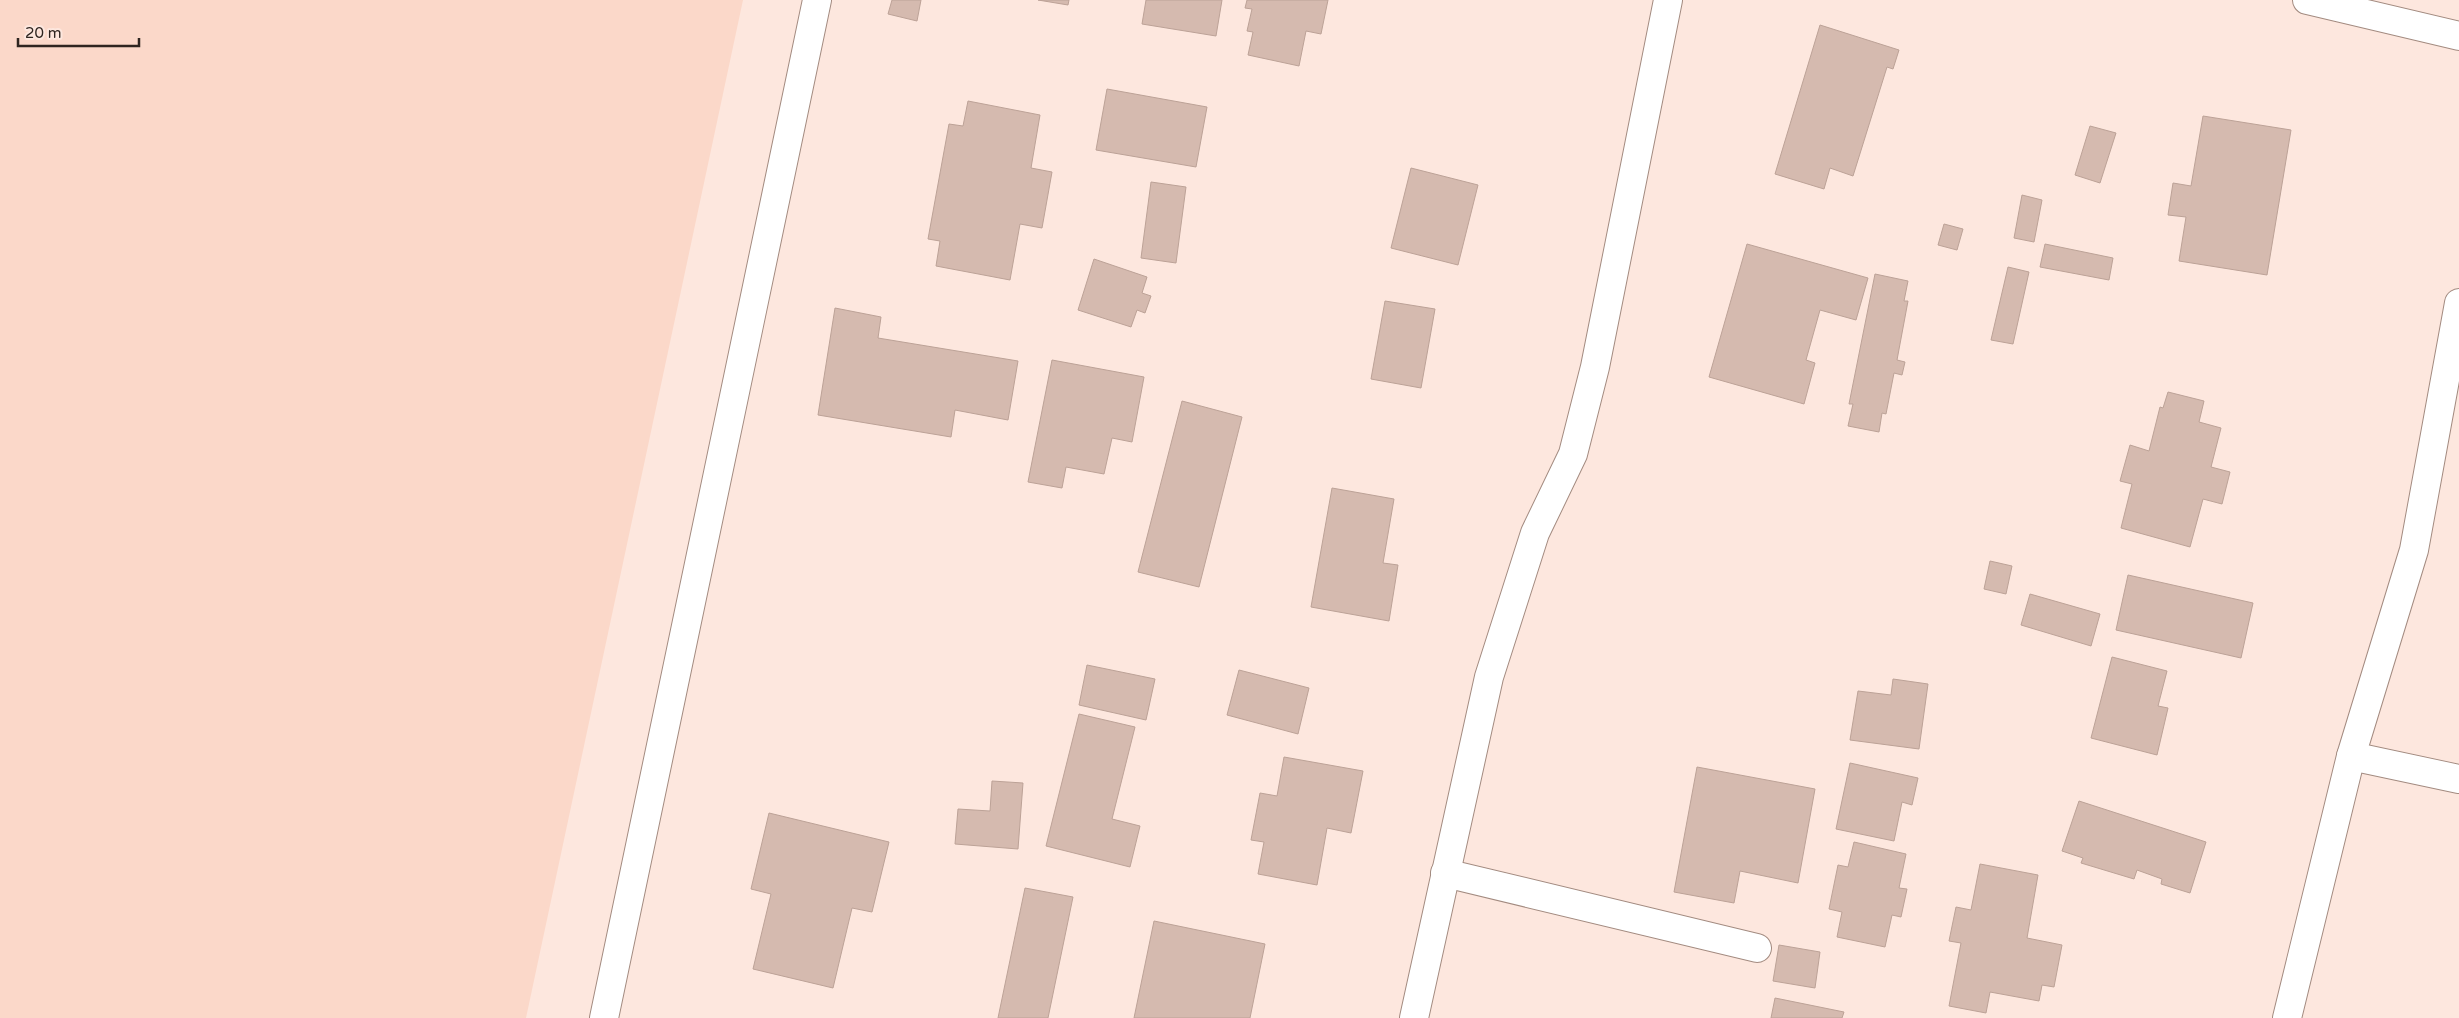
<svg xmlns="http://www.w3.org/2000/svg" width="2459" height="1018" viewBox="0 0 2459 1018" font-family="'Varela Round',sans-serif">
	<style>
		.built { fill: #fbd8c9 }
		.building { fill: #d5baaf; stroke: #bca297 }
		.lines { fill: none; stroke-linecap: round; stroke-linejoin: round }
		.minor-casing { stroke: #a38b80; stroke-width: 30 }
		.minor { stroke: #fff; stroke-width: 28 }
	</style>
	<rect width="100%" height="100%" fill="#fde7de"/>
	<path class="built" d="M 0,0 L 743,0 L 526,1018 L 0,1018 Z"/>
	<g class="building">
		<path d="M 892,0 L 921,0 L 917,21 L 888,14 Z"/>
		<path d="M 1038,0 L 1069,0 L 1068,5 Z"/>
		<path d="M 1146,0 L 1222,0 L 1216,36 L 1142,24 Z"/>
		<path d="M 1247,0 L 1328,0 L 1321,34 L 1306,31 L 1299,66 L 1248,55 L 1253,32 L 1247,31 L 1252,9 L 1245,8 Z"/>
		<path d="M 1820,25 L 1899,50 L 1893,69 L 1887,67 L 1853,176 L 1830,168 L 1824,189 L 1775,174 Z"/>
		<path d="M 1107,89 L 1207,107 L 1196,167 L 1096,150 Z"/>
		<path d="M 968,101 L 1040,115 L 1031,168 L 1052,172 L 1042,228 L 1020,224 L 1010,280 L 936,266 L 940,241 L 928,239 L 949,124 L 963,126 Z"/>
		<path d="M 2203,116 L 2291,130 L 2267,275 L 2179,261 L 2186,217 L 2168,215 L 2173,183 L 2191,186 Z"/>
		<path d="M 2090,126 L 2116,133 L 2100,183 L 2075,175 Z"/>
		<path d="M 1411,168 L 1478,185 L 1458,265 L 1391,248 Z"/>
		<path d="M 1151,182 L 1186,187 L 1176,263 L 1141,258 Z"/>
		<path d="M 2022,195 L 2042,200 L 2034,242 L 2014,238 Z"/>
		<path d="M 1944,224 L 1963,229 L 1957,250 L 1938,245 Z"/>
		<path d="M 1747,244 L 1868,278 L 1856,320 L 1820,310 L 1806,360 L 1815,363 L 1804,404 L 1709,377 Z"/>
		<path d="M 2045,244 L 2113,258 L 2109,280 L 2040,267 Z"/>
		<path d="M 1094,259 L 1147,277 L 1142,293 L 1151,296 L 1145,313 L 1137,310 L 1131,327 L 1078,310 Z"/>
		<path d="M 2008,267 L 2029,272 L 2013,344 L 1991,340 Z"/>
		<path d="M 1875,274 L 1908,281 L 1904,301 L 1908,301 L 1897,360 L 1905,362 L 1902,375 L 1894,373 L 1886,414 L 1882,413 L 1879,432 L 1848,426 L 1853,404 L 1849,404 Z"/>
		<path d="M 1385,301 L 1435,309 L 1421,388 L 1371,379 Z"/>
		<path d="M 835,308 L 881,317 L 878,338 L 1018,361 L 1008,420 L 955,410 L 951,437 L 818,415 Z"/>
		<path d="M 1052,360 L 1144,377 L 1132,442 L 1112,438 L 1104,474 L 1066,467 L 1062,488 L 1028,482 Z"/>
		<path d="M 2168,392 L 2204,401 L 2199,422 L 2221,428 L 2211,467 L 2230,472 L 2222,504 L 2203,499 L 2190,547 L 2121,528 L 2132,484 L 2120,481 L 2130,445 L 2149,451 L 2160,407 L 2163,408 Z"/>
		<path d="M 1182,401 L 1242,417 L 1199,587 L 1138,572 Z"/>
		<path d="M 1332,488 L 1394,499 L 1383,563 L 1398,565 L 1389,621 L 1311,607 Z"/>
		<path d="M 1990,561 L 2012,566 L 2006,594 L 1984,589 Z"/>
		<path d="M 2128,575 L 2253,603 L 2241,658 L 2116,630 Z"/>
		<path d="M 2030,594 L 2100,614 L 2091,646 L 2021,625 Z"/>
		<path d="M 2112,657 L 2167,671 L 2158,706 L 2168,708 L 2157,755 L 2091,738 Z"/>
		<path d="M 1087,665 L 1155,679 L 1146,720 L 1079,705 Z"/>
		<path d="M 1239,670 L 1309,688 L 1298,734 L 1227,715 Z"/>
		<path d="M 1893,679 L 1928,684 L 1919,749 L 1850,740 L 1858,691 L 1891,695 Z"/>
		<path d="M 1079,714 L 1135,727 L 1112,819 L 1140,826 L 1130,867 L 1046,846 Z"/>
		<path d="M 1284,757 L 1363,771 L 1351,833 L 1327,828 L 1317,885 L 1258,874 L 1264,842 L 1251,840 L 1260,793 L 1277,796 Z"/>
		<path d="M 1850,763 L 1918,778 L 1912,805 L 1902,802 L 1894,841 L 1836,829 Z"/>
		<path d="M 1697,767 L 1815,789 L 1798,883 L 1740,871 L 1734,903 L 1674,892 Z"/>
		<path d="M 992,781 L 1023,783 L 1018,849 L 955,844 L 958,809 L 990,811 Z"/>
		<path d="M 2079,801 L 2206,842 L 2190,893 L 2161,884 L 2162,879 L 2137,870 L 2134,879 L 2081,863 L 2083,858 L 2062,851 Z"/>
		<path d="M 769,813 L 889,842 L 872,912 L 852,908 L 833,988 L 753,969 L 771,894 L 751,889 Z"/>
		<path d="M 1854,842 L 1906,854 L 1899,888 L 1907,889 L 1901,917 L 1892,915 L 1885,947 L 1837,937 L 1842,912 L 1829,909 L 1838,865 L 1848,867 Z"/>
		<path d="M 1980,864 L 2038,875 L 2027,938 L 2062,945 L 2054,987 L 2042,985 L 2039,1001 L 1990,992 L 1986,1013 L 1949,1006 L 1961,943 L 1949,941 L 1956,907 L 1971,910 Z"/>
		<path d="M 1025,888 L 1073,897 L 1048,1018 L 998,1018 Z"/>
		<path d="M 1154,921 L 1265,944 L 1250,1018 L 1134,1018 Z"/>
		<path d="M 1779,945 L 1820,952 L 1815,988 L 1773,981 Z"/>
		<path d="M 1775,998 L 1844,1012 L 1842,1018 L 1771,1018 Z"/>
	</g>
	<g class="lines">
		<g class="minor-casing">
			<g id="minor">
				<path d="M 2307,0 L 2459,36"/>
				<path d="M 2351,756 L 2459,779"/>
				<path d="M 1445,873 L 1757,948"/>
				<path d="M 604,1018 L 817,0"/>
				<path d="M 1414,1018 L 1489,677 L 1535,533 L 1573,454 L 1595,367 L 1668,0"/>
				<path d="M 2287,1018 L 2351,756 L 2414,550 L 2459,303"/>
			</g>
		</g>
		<use href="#minor" class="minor"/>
	</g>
	<path d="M18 38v8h121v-8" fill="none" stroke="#2f2520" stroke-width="2.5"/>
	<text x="25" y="38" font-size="15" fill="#2f2520" stroke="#fde7de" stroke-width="4" paint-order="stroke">20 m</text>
</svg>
